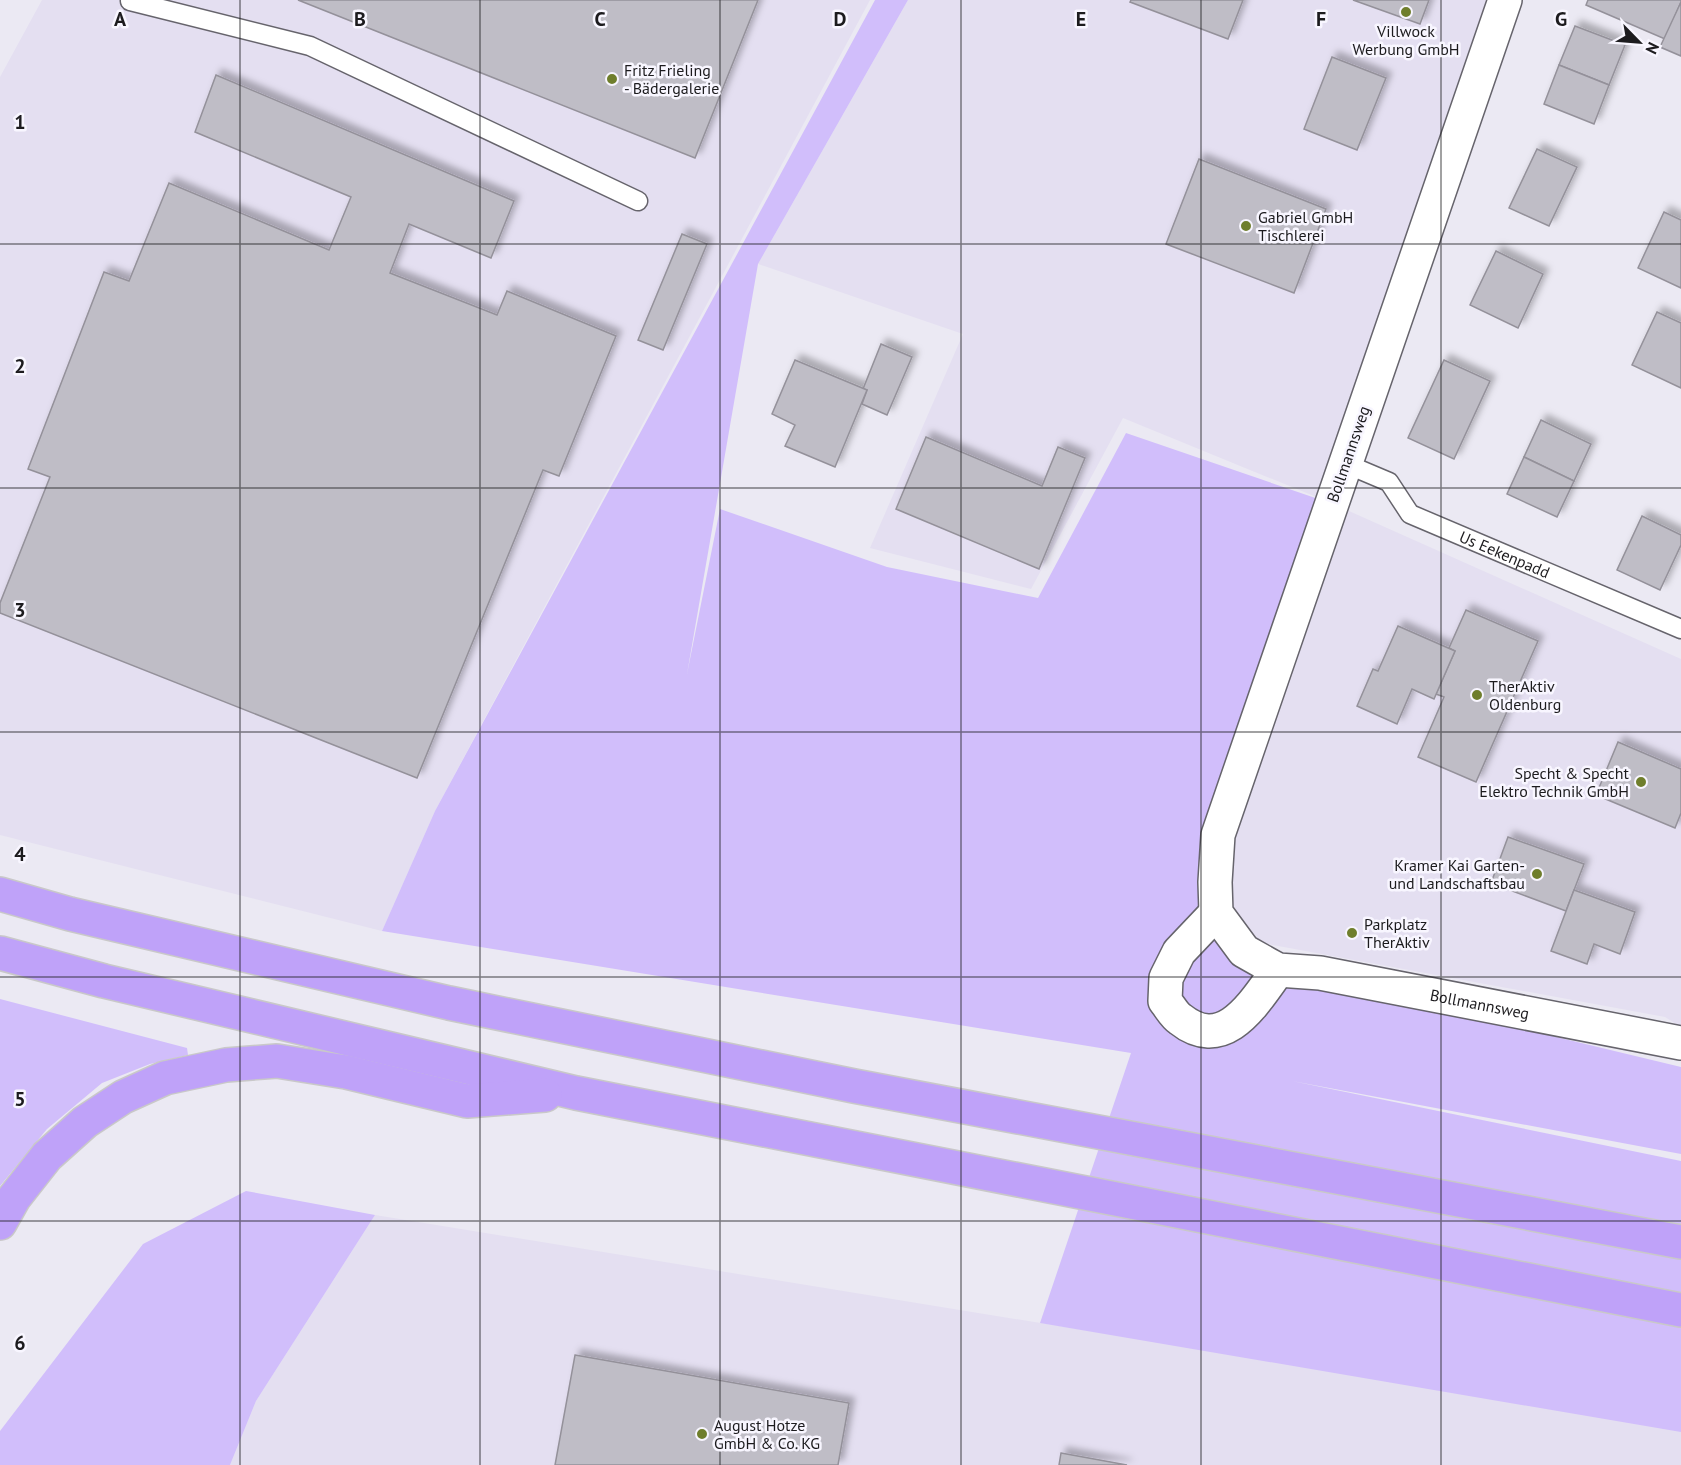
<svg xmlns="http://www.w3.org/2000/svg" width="1681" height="1465" viewBox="0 0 1681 1465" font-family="'PT Sans',sans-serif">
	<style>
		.built { fill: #e4dff1 }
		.green { fill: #d1befb }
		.building { fill: #bfbdc6; stroke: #94919a; stroke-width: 1.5; filter: url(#shadow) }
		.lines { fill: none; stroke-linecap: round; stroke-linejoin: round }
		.service-casing { stroke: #66646c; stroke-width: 21 }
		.minor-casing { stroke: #66646c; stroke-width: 36 }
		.motorway-casing { stroke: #c9c8c9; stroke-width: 36 }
		.service { stroke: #fff; stroke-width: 18 }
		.minor { stroke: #fff; stroke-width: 33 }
		.motorway { stroke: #bfa2f9; stroke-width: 33 }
		.grid { fill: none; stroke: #1c1b1e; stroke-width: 1.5; stroke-opacity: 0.55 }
		.poi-dot { fill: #6f7e2c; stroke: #f8f6ff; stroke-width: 2 }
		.labels { text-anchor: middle; stroke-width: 5; stroke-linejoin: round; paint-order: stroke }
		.poi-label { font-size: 16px; fill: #1c1b1e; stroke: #f8f6ff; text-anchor: start }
		.street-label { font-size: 16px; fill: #1c1b1e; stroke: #f8f6ff }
		.grid-label { font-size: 20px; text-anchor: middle; font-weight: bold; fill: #1c1b1e; stroke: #f8f6ff; stroke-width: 5; stroke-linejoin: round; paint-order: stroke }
	</style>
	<defs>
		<filter id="shadow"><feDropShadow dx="5.5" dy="-5.5" stdDeviation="3" flood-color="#0004"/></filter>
	</defs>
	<rect width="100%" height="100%" fill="#ebe9f3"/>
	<g class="built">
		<path d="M 42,0 L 870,0 L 435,811 L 382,931 L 0,835 L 0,77 Z"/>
		<path d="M 908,0 L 1505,0 L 1331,503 L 1123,418 L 1031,589 L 870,548 L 963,334 L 758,264 Z"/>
		<path d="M 1331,503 L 1681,659 L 1681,1027 L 1665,1017 L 1262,943 L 1245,931 L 1223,903 L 1218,835 Z"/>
		<path d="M 375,1215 L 1681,1427 L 1681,1465 L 230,1465 L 256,1401 Z"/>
	</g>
	<g class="green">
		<path d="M 875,0 L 908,0 L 758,264 L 687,674 L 720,509 L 887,567 L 1038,598 L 1126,433 L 1330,503 L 1218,835 L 1216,903 L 1278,970 L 1681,1067 L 1681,1154 L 1292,1081 L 1681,1161 L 1681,1432 L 1040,1323 L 1131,1053 L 382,931 L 435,811 Z"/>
		<path d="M 0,999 L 187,1048 L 188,1055 L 150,1064 L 102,1083 L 47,1129 L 0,1186 Z"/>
		<path d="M 246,1191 L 375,1215 L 256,1401 L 230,1465 L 0,1465 L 0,1431 L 143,1244 Z"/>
	</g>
	<g class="building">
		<path d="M 298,0 L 758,0 L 695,158 Z"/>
		<path d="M 1131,0 L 1243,0 L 1228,39 L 1130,2 Z"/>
		<path d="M 1353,0 L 1429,0 L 1420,24 Z"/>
		<path d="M 1588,0 L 1681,0 L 1681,2 L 1665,39 L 1586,5 Z"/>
		<path d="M 1681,2 L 1681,56 L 1660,47 Z"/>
		<path d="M 1575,26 L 1625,45 L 1609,85 L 1559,65 Z"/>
		<path d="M 1332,57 L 1386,78 L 1357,150 L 1304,129 Z"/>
		<path d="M 1559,65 L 1609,85 L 1594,124 L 1544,104 Z"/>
		<path d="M 216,75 L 514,201 L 491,258 L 409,224 L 390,273 L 497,315 L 507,291 L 616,336 L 559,476 L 543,470 L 417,778 L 0,613 L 0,603 L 50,477 L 28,469 L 104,272 L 129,281 L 169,183 L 329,250 L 351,197 L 195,132 Z"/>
		<path d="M 1537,149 L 1577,167 L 1549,226 L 1509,208 Z"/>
		<path d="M 1199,159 L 1326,209 L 1294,293 L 1166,244 Z"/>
		<path d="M 1664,212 L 1681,220 L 1681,288 L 1638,268 Z"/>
		<path d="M 682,234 L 707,244 L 663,350 L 638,340 Z"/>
		<path d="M 1496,251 L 1543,274 L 1518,328 L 1470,305 Z"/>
		<path d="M 1657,312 L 1681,323 L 1681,388 L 1632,365 Z"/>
		<path d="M 881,344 L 912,357 L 887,415 L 862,404 L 867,390 L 863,389 Z"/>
		<path d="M 795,360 L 867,390 L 835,467 L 785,446 L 795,425 L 772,414 Z"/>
		<path d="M 1444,360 L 1490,381 L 1454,459 L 1408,438 Z"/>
		<path d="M 1541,420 L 1591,444 L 1574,481 L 1524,457 Z"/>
		<path d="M 926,437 L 1042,486 L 1058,447 L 1085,458 L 1039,569 L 896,509 Z"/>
		<path d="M 1524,457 L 1574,481 L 1557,517 L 1507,494 Z"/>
		<path d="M 1642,516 L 1681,535 L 1681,545 L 1660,590 L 1617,570 Z"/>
		<path d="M 1466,610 L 1538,641 L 1476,782 L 1418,757 L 1444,697 L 1436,694 L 1455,651 L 1449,648 Z"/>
		<path d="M 1398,626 L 1455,651 L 1434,699 L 1412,689 L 1397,724 L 1357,706 L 1373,669 L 1378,671 Z"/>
		<path d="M 1618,742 L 1681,769 L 1681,813 L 1675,828 L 1596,795 Z"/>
		<path d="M 1508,837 L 1584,864 L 1566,911 L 1491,883 Z"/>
		<path d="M 1574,890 L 1635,912 L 1620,954 L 1594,944 L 1587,964 L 1551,951 Z"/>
		<path d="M 575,1355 L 849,1403 L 838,1465 L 555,1465 Z"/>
		<path d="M 1061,1453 L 1127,1465 L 1059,1465 Z"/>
	</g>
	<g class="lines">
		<g class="service-casing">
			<g id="service">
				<path d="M 130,1 L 310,46 L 638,201"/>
				<path id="s1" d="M 1344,463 L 1389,482 L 1410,514 L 1681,629"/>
			</g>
		</g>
		<g class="minor-casing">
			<g id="minor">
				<path id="s2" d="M 1505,0 C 1409,278 1313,556 1218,835 L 1215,882 L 1216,913 L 1244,951 L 1267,964 L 1278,970 L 1320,973 L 1681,1043"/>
				<path d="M 1216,913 L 1179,952 L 1166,978 L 1165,1001 C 1170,1007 1174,1015 1180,1019 C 1225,1055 1255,1001 1278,970"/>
			</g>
		</g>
		<g class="motorway-casing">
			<g id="motorway">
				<path d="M 0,894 L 70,914 L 449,1003 L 854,1086 L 1681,1242"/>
				<path d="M 0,953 L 104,981 L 576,1093 L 1681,1310"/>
				<path d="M 0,1223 L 14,1198 L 47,1156 L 85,1122 L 123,1097 L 165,1078 L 226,1065 L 277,1061 L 346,1072 L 467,1101 L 545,1095"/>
			</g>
		</g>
		<use href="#service" class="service"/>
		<use href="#minor" class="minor"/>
		<use href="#motorway" class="motorway"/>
	</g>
	<path class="grid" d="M 240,0 L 240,1465M 480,0 L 480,1465M 720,0 L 720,1465M 961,0 L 961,1465M 1201,0 L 1201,1465M 1441,0 L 1441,1465M 0,244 L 1681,244M 0,488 L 1681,488M 0,732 L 1681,732M 0,977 L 1681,977M 0,1221 L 1681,1221"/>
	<g class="poi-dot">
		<circle cx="1406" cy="12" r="6"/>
		<circle cx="612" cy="79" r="6"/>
		<circle cx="1246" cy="226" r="6"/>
		<circle cx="1477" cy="695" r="6"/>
		<circle cx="1641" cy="782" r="6"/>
		<circle cx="1537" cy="874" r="6"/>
		<circle cx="1352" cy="933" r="6"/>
		<circle cx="702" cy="1434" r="6"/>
	</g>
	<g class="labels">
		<g class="poi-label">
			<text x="1406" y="37" text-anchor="middle">Villwock<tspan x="1406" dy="18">Werbung GmbH</tspan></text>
			<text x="624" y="76">Fritz Frieling<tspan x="624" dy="18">- Bädergalerie</tspan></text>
			<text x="1258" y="223">Gabriel GmbH<tspan x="1258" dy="18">Tischlerei</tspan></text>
			<text x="1489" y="692">TherAktiv<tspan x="1489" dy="18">Oldenburg</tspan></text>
			<text x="1629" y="779" text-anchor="end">Specht &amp; Specht<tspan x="1629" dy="18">Elektro Technik GmbH</tspan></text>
			<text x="1525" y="871" text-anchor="end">Kramer Kai Garten-<tspan x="1525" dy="18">und Landschaftsbau</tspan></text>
			<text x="1364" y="930">Parkplatz<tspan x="1364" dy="18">TherAktiv</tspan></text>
			<text x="714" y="1431">August Hotze<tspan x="714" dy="18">GmbH &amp; Co. KG</tspan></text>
		</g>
		<g class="street-label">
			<text transform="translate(1348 454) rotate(-71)" y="6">Bollmannsweg</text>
			<text dy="6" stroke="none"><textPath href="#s1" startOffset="190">Us Eekenpadd</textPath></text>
			<text dy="6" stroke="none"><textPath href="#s2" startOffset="1252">Bollmannsweg</textPath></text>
		</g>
	</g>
	<g class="grid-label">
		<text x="120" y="26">A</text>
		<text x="360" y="26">B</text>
		<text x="600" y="26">C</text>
		<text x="840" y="26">D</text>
		<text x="1081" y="26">E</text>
		<text x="1321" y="26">F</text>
		<text x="1561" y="26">G</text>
		<text x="20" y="129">1</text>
		<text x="20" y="373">2</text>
		<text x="20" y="617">3</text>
		<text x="20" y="861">4</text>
		<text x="20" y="1106">5</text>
		<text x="20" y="1350">6</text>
	</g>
	<g transform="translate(1639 42) rotate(115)" stroke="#f8f6ff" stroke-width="4.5" paint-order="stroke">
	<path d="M0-4.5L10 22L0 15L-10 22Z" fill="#1c1b1e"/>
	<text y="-9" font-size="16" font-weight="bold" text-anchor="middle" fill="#1c1b1e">N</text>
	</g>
</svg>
